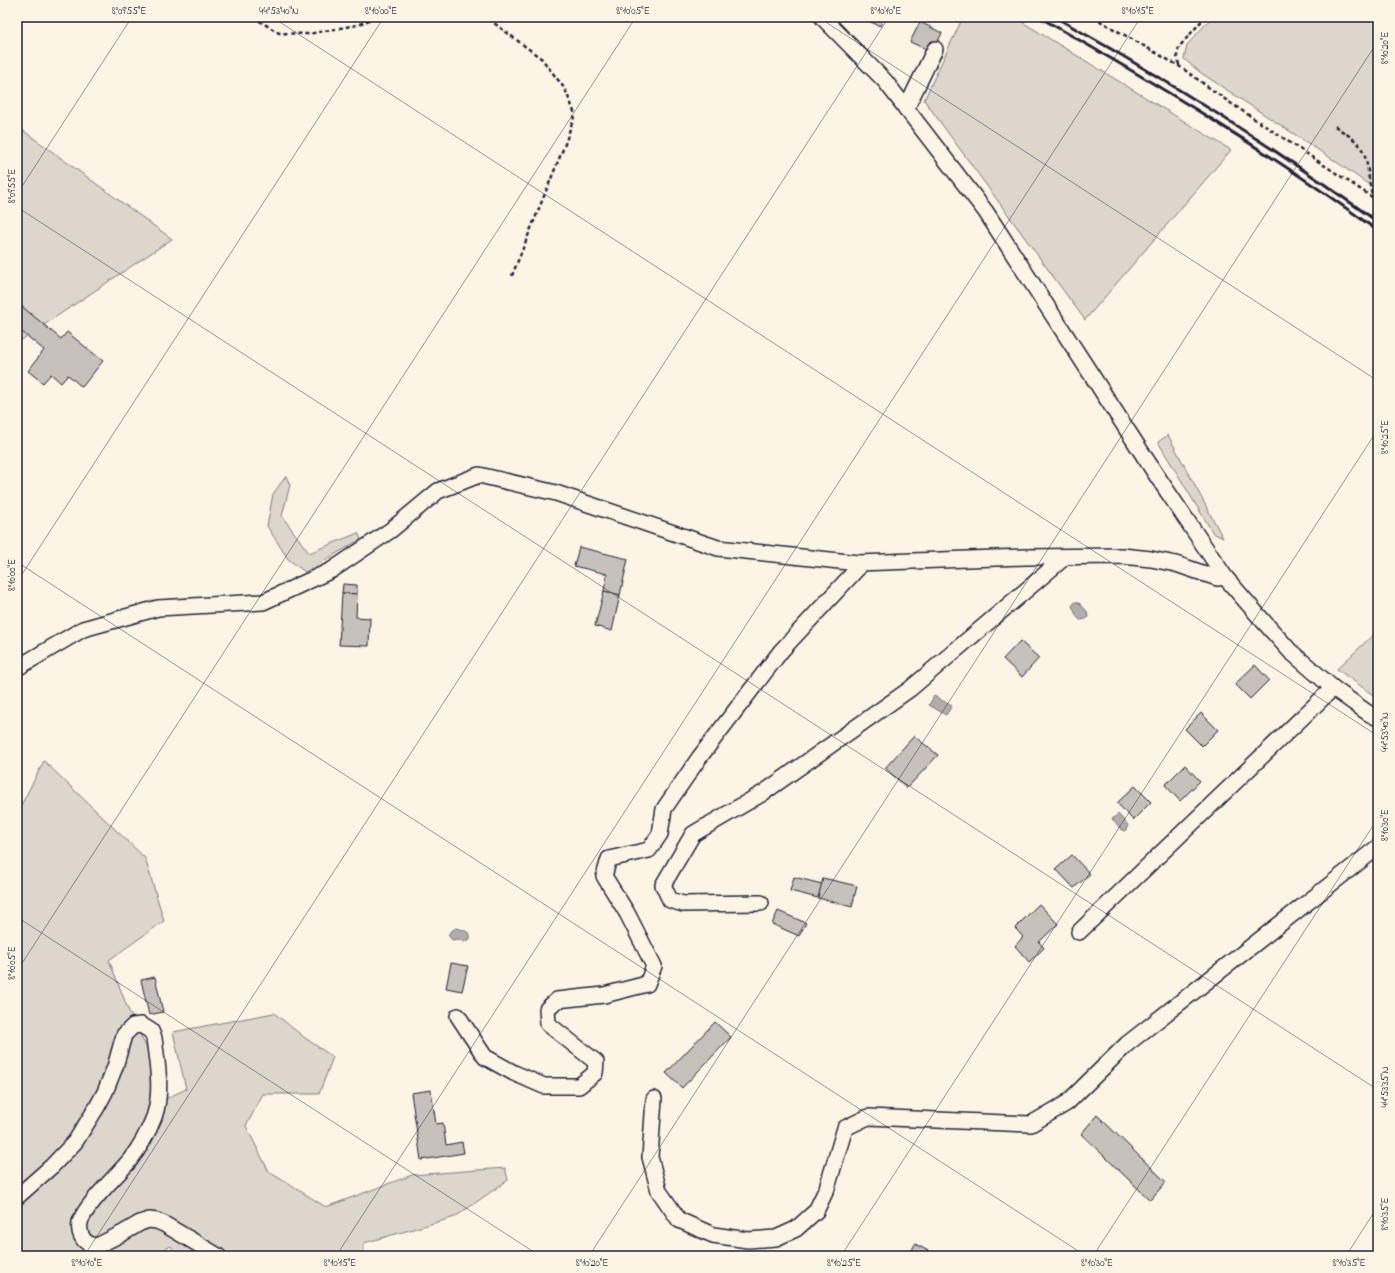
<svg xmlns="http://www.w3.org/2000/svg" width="1395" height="1273" viewBox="0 0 1395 1273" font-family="'Indie Flower',sans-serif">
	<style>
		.green { fill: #dcd6cc; stroke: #7f7c84 }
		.water { fill: #b2adab; stroke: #78757e }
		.building { fill: #c6c1bb; stroke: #22223b }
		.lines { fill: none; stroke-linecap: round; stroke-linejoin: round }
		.minor-casing { stroke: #22223b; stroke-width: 18 }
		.path { stroke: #22223b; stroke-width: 2.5; stroke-dasharray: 4 3; stroke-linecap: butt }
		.minor { stroke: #fcf5e5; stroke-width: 15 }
		.rail { stroke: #22223b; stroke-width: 3 }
		.ticks { fill: none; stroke: #22223b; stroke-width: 1; stroke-opacity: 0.45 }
		.neatline { fill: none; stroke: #22223b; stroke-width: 1.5 }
		.ticks-label { font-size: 10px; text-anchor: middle; fill: #22223b }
	</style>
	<rect width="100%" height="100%" fill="#fcf5e5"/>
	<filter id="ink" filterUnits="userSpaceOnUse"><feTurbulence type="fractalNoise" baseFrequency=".025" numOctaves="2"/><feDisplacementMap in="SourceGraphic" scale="8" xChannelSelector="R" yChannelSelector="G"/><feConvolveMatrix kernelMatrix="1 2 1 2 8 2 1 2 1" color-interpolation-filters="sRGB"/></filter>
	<g filter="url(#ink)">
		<g class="green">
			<path d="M 963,17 L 1014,17 L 1231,150 L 1085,320 L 924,100 Z"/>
			<path d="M 1212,17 L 1378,17 L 1378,191 L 1332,159 L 1201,73 L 1184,59 L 1187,45 Z"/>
			<path d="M 17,126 L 172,239 L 17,343 Z"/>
			<path d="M 1168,435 L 1223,538 L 1213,533 L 1158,442 Z"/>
			<path d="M 286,476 L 290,485 L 282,516 L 309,553 L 358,533 L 361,539 L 305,572 L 288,559 L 267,526 L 273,494 Z"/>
			<path d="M 1375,633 L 1378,634 L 1378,690 L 1373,695 L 1337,669 Z"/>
			<path d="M 44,761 L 145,858 L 164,921 L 109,960 L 128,1009 L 148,1051 L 165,1099 L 186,1089 L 173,1032 L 274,1013 L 305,1038 L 333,1057 L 319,1094 L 263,1094 L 246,1126 L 269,1172 L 326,1207 L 412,1175 L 505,1168 L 508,1180 L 455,1217 L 364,1243 L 364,1256 L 177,1256 L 171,1246 L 150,1256 L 17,1256 L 17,813 Z"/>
		</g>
		<g class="water">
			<path d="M 1075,602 L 1078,602 L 1087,611 L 1088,617 L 1086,619 L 1080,620 L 1077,617 L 1072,606 Z"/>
			<path d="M 934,696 L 952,706 L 946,715 L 929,705 Z"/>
			<path d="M 1118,814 L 1128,825 L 1126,830 L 1123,831 L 1112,819 Z"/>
			<path d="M 456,928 L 464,930 L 470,934 L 470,939 L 464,942 L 459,939 L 452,940 L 448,935 L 450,932 Z"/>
		</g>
		<g class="building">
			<path d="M 867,17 L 884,17 L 880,26 L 866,20 Z"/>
			<path d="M 920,22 L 942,33 L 936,45 L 928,50 L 910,42 Z"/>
			<path d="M 19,304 L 61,339 L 67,332 L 103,361 L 82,387 L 68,375 L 61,383 L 51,374 L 43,383 L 28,371 L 44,350 L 17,328 L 17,306 Z"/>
			<path d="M 579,547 L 628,559 L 620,595 L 604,591 L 607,574 L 574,566 Z"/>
			<path d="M 343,584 L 357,585 L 357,594 L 342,593 Z"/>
			<path d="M 604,591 L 620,595 L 612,631 L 595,626 Z"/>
			<path d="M 342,593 L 357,594 L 356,617 L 370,618 L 369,646 L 339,645 Z"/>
			<path d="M 1020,641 L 1039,658 L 1022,677 L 1003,659 Z"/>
			<path d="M 1255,665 L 1269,680 L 1250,699 L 1235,684 Z"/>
			<path d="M 1201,713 L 1218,730 L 1202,746 L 1185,729 Z"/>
			<path d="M 914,736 L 938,755 L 907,788 L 885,768 Z"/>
			<path d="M 1185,765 L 1200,781 L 1180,801 L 1165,785 Z"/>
			<path d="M 1135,786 L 1151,802 L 1133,820 L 1117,803 Z"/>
			<path d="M 1072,855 L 1090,874 L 1074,888 L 1056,869 Z"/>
			<path d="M 794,877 L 822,884 L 818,898 L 790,891 Z"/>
			<path d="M 823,878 L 857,886 L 852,907 L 818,898 Z"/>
			<path d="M 1039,904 L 1058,924 L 1039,942 L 1044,948 L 1029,962 L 1015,946 L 1023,937 L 1015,928 Z"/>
			<path d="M 778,911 L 806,923 L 799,936 L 772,924 Z"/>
			<path d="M 451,963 L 468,966 L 462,991 L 446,988 Z"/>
			<path d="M 155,977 L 163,1012 L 149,1015 L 141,980 Z"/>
			<path d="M 715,1022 L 731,1037 L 682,1088 L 666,1073 Z"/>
			<path d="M 431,1090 L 436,1124 L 443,1123 L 446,1145 L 462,1142 L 464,1153 L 421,1160 L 411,1093 Z"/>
			<path d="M 1097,1115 L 1166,1182 L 1150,1200 L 1081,1134 Z"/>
			<path d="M 915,1244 L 938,1256 L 914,1256 L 910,1254 Z"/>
		</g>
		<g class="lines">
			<g class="minor-casing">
				<g id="minor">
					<path d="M 822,17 L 885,81 L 986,212 L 1155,473 L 1225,577 L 1257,614 L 1290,651 L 1333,688 L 1368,713 L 1378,718"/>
					<path d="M 906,109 L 935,49"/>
					<path d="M 17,668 L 83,629 L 158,608 L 263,602 L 332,570 L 391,530 L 438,491 L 479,475 L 556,493 L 718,548 L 858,563 L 1026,557 L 1122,556 L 1151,559 L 1176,564 L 1217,578 L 1225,577"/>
					<path d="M 761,903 L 683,904 L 670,900 L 663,885 L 693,834 L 763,793 L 910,689 L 1065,557"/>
					<path d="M 1079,932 L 1333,688"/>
					<path d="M 458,1016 L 485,1057 L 514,1073 L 544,1086 L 579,1086 L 595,1073 L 596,1062 L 548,1024 L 547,1009 L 557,1000 L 604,995 L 647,984 L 654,966 L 627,913 L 604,876 L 609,859 L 649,850 L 660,834 L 664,809 L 699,758 L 781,651 L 858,568 L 858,563"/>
					<path d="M 654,1099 L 650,1157 L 659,1191 L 679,1220 L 713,1235 L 748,1240 L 776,1238 L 796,1229 L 816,1211 L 827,1188 L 845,1128 L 868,1117 L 1031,1124 L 1067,1103 L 1127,1044 L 1378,847"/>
					<path d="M 17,1197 L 52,1166 L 75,1142 L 97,1107 L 105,1092 L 115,1067 L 124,1035 L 133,1026 L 141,1025 L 151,1031 L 154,1038 C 157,1063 163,1092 154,1117 C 148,1133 140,1147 130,1160 C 117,1176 86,1204 80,1222 C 79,1228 80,1235 84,1240 C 87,1243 92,1246 97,1246 L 123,1233 L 140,1223 L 149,1220 L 157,1221 L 164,1224 L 218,1256"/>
				</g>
			</g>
			<g class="path">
				<path d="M 253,17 L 279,33 L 308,34 L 357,25 L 377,17"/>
				<path d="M 482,17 L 490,20 L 542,59 L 565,89 L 575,114 L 565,144 L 511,278"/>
				<path d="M 1093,17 L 1179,66 L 1229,102 L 1378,201"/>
				<path d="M 1179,65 L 1177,55 L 1179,47 L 1205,17"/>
				<path d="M 1335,126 C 1341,131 1356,139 1360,146 C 1370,161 1367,181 1373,197"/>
			</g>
			<use href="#minor" class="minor"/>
			<g class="rail">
				<path d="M 1039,17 C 1155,83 1270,152 1378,231"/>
				<path d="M 1055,17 C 1166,79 1275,148 1378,222"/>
			</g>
		</g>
	</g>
	<path class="ticks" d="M 272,17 L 1378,736M 818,17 L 1378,381M 1365,17 L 1378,26M 17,194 L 132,17M 17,207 L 1378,1090M 17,562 L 1086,1256M 17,582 L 384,17M 17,917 L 540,1256M 17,971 L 636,17M 84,1256 L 889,17M 336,1256 L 1141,17M 589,1256 L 1378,41M 841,1256 L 1378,429M 1093,1256 L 1378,818M 1346,1256 L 1378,1206"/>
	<rect width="1395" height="1273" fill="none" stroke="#fcf5e5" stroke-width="44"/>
	<rect x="22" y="22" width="1351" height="1229" class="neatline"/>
	<g class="ticks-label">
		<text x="129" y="14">8°09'55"E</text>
		<text x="279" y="14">44°53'40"N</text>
		<text x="381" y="14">8°10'00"E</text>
		<text x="633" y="14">8°10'05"E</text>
		<text x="886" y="14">8°10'10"E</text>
		<text x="1138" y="14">8°10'15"E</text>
		<text transform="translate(1384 48) rotate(-90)" y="4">8°10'20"E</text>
		<text transform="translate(11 186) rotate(-90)" y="4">8°09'55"E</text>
		<text transform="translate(1384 437) rotate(-90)" y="4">8°10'25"E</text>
		<text transform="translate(11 575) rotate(-90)" y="4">8°10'00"E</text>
		<text transform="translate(1384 732) rotate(-90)" y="4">44°53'40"N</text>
		<text transform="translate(1384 825) rotate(-90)" y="4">8°10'30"E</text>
		<text transform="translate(11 963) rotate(-90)" y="4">8°10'05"E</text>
		<text transform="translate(1384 1087) rotate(-90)" y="4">44°53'35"N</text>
		<text transform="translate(1384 1214) rotate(-90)" y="4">8°10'35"E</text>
		<text x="87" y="1266">8°10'10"E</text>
		<text x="340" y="1266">8°10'15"E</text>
		<text x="592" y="1266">8°10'20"E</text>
		<text x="844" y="1266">8°10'25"E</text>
		<text x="1097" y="1266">8°10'30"E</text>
		<text x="1349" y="1266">8°10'35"E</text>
	</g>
</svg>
